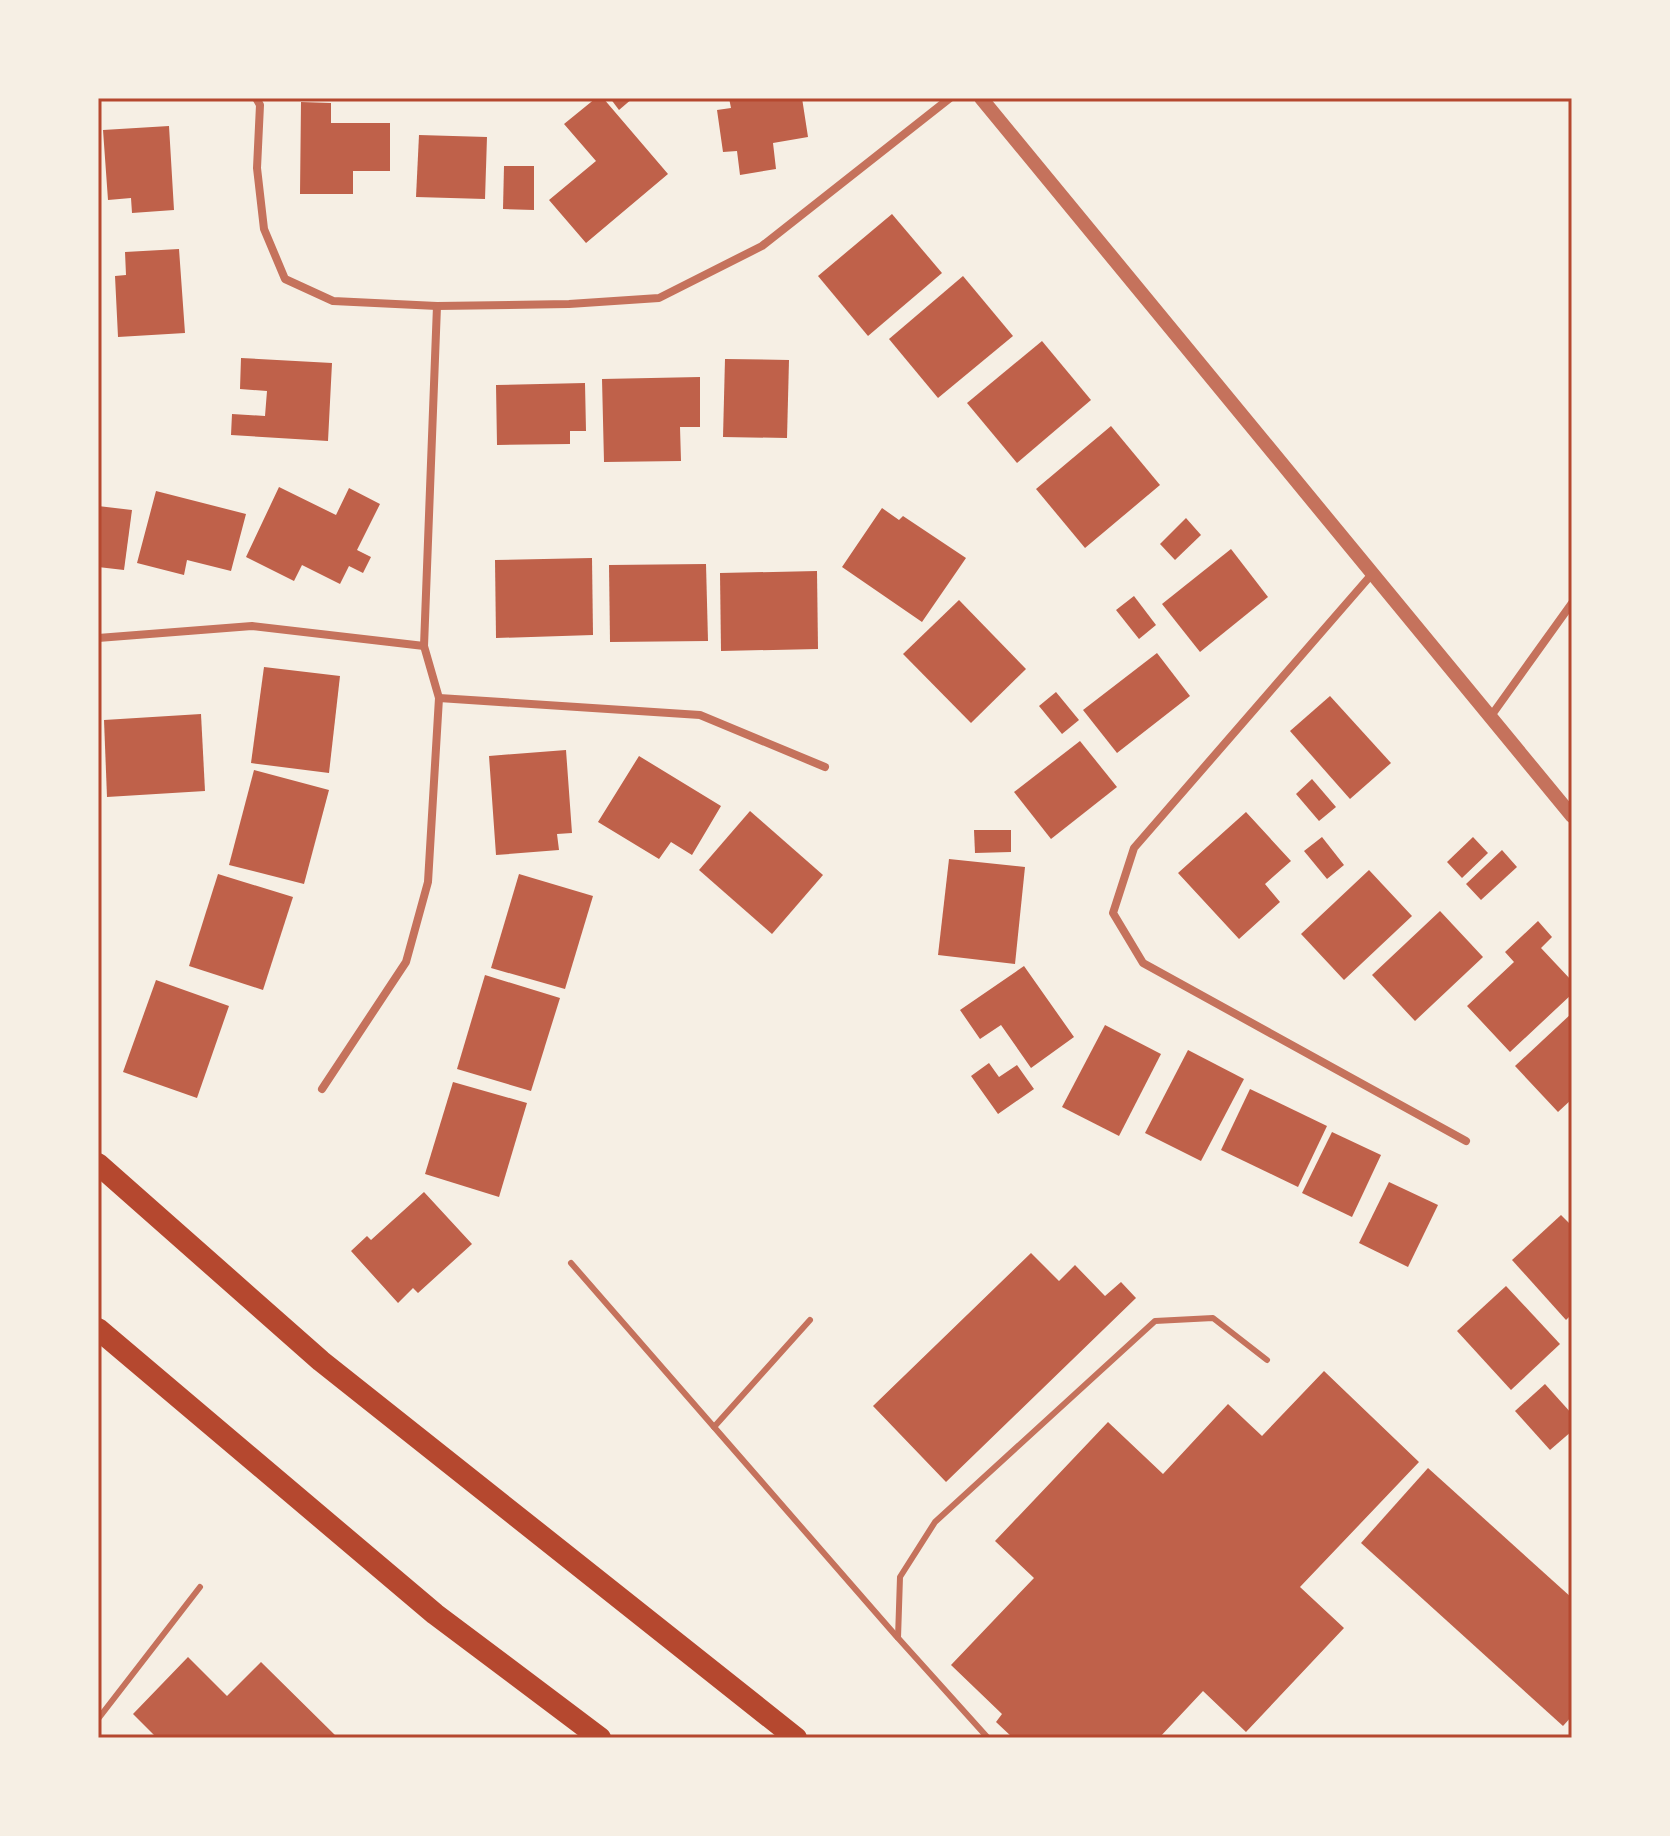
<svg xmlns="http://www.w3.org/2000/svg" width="1670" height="1836" viewBox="0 0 1670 1836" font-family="'PT Sans Narrow',sans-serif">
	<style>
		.building { fill: #bf614a }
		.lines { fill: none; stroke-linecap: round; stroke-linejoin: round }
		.service { stroke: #c5725c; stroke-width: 6 }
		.minor { stroke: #c5725c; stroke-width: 8 }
		.tertiary { stroke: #c5725c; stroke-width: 14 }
		.trunk { stroke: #b5482f; stroke-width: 22 }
		.neatline { fill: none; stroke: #b5482f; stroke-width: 3 }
	</style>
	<rect width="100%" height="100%" fill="#f6efe4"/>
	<g class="building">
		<path d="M 596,98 L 603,98 L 668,174 L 586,243 L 549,200 L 596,161 L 564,124 Z"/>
		<path d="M 610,98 L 633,98 L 619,110 Z"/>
		<path d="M 729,98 L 802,98 L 808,137 L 773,143 L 776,169 L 740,175 L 737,151 L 723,152 L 717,110 L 731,108 Z"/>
		<path d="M 301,102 L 331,103 L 331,123 L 390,123 L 390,171 L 353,171 L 353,194 L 300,194 Z"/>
		<path d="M 169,126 L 174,210 L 132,213 L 131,198 L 108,200 L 103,130 Z"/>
		<path d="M 419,135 L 487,137 L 485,199 L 416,197 Z"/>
		<path d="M 504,166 L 534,166 L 534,210 L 503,209 Z"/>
		<path d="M 892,214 L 942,273 L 868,336 L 818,276 Z"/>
		<path d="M 179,249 L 185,333 L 118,337 L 115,276 L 126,275 L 125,252 Z"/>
		<path d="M 963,276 L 1013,336 L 938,398 L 889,339 Z"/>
		<path d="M 1042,341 L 1091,400 L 1017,463 L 967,403 Z"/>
		<path d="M 241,358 L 332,363 L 328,441 L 231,435 L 232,414 L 265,416 L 267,391 L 240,389 Z"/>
		<path d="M 725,359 L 789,360 L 787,438 L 723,437 Z"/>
		<path d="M 700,377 L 700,427 L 680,427 L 681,461 L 604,462 L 602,379 Z"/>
		<path d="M 585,383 L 586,431 L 570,431 L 570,444 L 497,445 L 496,385 Z"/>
		<path d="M 1111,426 L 1160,485 L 1085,548 L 1036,489 Z"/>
		<path d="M 279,487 L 336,515 L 349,488 L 380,504 L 357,550 L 371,557 L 363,573 L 349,566 L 340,584 L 302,565 L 294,581 L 246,557 Z"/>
		<path d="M 156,491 L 246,514 L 231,571 L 187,560 L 184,575 L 137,563 Z"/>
		<path d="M 98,506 L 132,510 L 124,570 L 98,567 Z"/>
		<path d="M 882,508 L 899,520 L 903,516 L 966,558 L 922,622 L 842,567 Z"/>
		<path d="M 1186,518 L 1201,535 L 1175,560 L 1160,544 Z"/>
		<path d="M 1231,549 L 1268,597 L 1200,652 L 1162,604 Z"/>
		<path d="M 592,558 L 593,635 L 496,638 L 495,560 Z"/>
		<path d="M 706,564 L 708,641 L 610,642 L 609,565 Z"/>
		<path d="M 817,571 L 818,649 L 721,651 L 720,573 Z"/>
		<path d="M 1134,596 L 1156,625 L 1139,639 L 1116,610 Z"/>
		<path d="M 959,600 L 1026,669 L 971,723 L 903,654 Z"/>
		<path d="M 1157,653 L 1190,696 L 1117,753 L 1083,710 Z"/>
		<path d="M 264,667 L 340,676 L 329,773 L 251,763 Z"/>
		<path d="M 1056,692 L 1079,720 L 1062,734 L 1039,706 Z"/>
		<path d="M 1330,696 L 1391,763 L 1350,799 L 1290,731 Z"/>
		<path d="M 201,714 L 205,791 L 107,797 L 104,720 Z"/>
		<path d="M 1080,741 L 1117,787 L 1051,839 L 1014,792 Z"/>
		<path d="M 566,750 L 572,833 L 557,834 L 559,850 L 496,855 L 489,756 Z"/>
		<path d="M 639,756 L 721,806 L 692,855 L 671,842 L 659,859 L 598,822 Z"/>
		<path d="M 254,770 L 329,790 L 304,884 L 229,865 Z"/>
		<path d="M 1312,779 L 1336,807 L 1319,821 L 1296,794 Z"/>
		<path d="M 750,811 L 823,875 L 772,934 L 699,870 Z"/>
		<path d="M 1246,812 L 1291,861 L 1265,884 L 1280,902 L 1239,939 L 1178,873 Z"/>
		<path d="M 974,830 L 1011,830 L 1011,852 L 975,853 Z"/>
		<path d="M 1322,837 L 1344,865 L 1327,879 L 1304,851 Z"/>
		<path d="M 1473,837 L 1488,853 L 1462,878 L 1447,862 Z"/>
		<path d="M 1502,850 L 1517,867 L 1481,900 L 1466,884 Z"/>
		<path d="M 949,859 L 1025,867 L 1015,964 L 938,955 Z"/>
		<path d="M 1369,870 L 1412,916 L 1344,980 L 1301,934 Z"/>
		<path d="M 218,874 L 293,897 L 263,990 L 189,966 Z"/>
		<path d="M 519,874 L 593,896 L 565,989 L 491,968 Z"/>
		<path d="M 1440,911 L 1483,957 L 1415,1021 L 1372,975 Z"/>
		<path d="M 1538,921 L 1552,937 L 1541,948 L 1572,981 L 1572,994 L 1510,1052 L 1467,1006 L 1514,962 L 1505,952 Z"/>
		<path d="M 1024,966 L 1074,1037 L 1031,1068 L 1001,1025 L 980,1039 L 960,1010 Z"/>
		<path d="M 485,975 L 560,998 L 531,1091 L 457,1069 Z"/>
		<path d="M 156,980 L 229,1006 L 197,1098 L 123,1072 Z"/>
		<path d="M 1572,1013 L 1572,1099 L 1558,1112 L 1515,1066 Z"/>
		<path d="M 1105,1025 L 1161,1054 L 1119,1136 L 1062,1107 Z"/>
		<path d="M 1188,1050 L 1244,1079 L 1201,1161 L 1145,1133 Z"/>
		<path d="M 989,1063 L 999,1077 L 1017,1065 L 1034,1089 L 998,1114 L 971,1076 Z"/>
		<path d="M 453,1082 L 527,1103 L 499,1197 L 425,1174 Z"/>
		<path d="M 1250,1089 L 1327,1126 L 1298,1187 L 1221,1150 Z"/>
		<path d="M 1332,1132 L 1381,1155 L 1352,1217 L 1302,1193 Z"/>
		<path d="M 1389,1182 L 1438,1205 L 1408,1267 L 1359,1243 Z"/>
		<path d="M 424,1192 L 472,1244 L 418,1293 L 413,1288 L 398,1303 L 351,1251 L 367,1236 L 371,1240 Z"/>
		<path d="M 1561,1215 L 1572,1226 L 1572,1314 L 1566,1320 L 1512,1260 Z"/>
		<path d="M 1031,1253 L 1059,1281 L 1075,1265 L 1105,1296 L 1121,1282 L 1136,1298 L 946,1482 L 873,1406 Z"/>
		<path d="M 1506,1286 L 1560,1344 L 1511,1390 L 1457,1331 Z"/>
		<path d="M 1324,1371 L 1419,1462 L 1300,1587 L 1344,1628 L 1246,1732 L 1203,1691 L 1159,1738 L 1013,1738 L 996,1722 L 1002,1714 L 951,1665 L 1034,1578 L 995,1541 L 1108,1422 L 1163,1474 L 1228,1404 L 1262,1436 Z"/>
		<path d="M 1545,1384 L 1572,1414 L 1572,1431 L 1550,1450 L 1515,1411 Z"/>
		<path d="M 1428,1468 L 1572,1598 L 1572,1716 L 1563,1726 L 1361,1543 Z"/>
		<path d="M 188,1657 L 227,1696 L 261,1662 L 338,1738 L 157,1738 L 133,1714 Z"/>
	</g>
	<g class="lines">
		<g class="service">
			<path d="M 571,1263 L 897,1637"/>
			<path d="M 714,1427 L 810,1320"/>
			<path d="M 98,1719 L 200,1587"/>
			<path d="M 988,1738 L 898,1638 L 900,1577 L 935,1522 L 1155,1321 L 1213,1318 L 1267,1360"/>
		</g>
		<g class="minor">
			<path d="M 256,98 L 260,105 L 257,168 L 264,229 L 285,279 L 333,301 L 437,306 L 569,304 L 659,298 L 762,246 L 950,98"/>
			<path d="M 1372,574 L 1134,848 L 1113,913 L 1143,963 L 1466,1141"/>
			<path d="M 98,638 L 252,626 L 424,646"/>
			<path d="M 439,698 L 700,715 L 825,767"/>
			<path d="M 1491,716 L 1572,603"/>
			<path d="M 322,1089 L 406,962 L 428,882 L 439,698 L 424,646 L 437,306"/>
		</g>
		<path class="tertiary" d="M 981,98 L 1572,816"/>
		<g class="trunk">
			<path d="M 98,1164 L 321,1361 L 796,1738"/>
			<path d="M 98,1329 L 435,1614 L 600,1738"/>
		</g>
	</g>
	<rect width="1670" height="1836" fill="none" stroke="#f6efe4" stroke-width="200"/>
	<rect x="100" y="100" width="1470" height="1636" class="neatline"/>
</svg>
